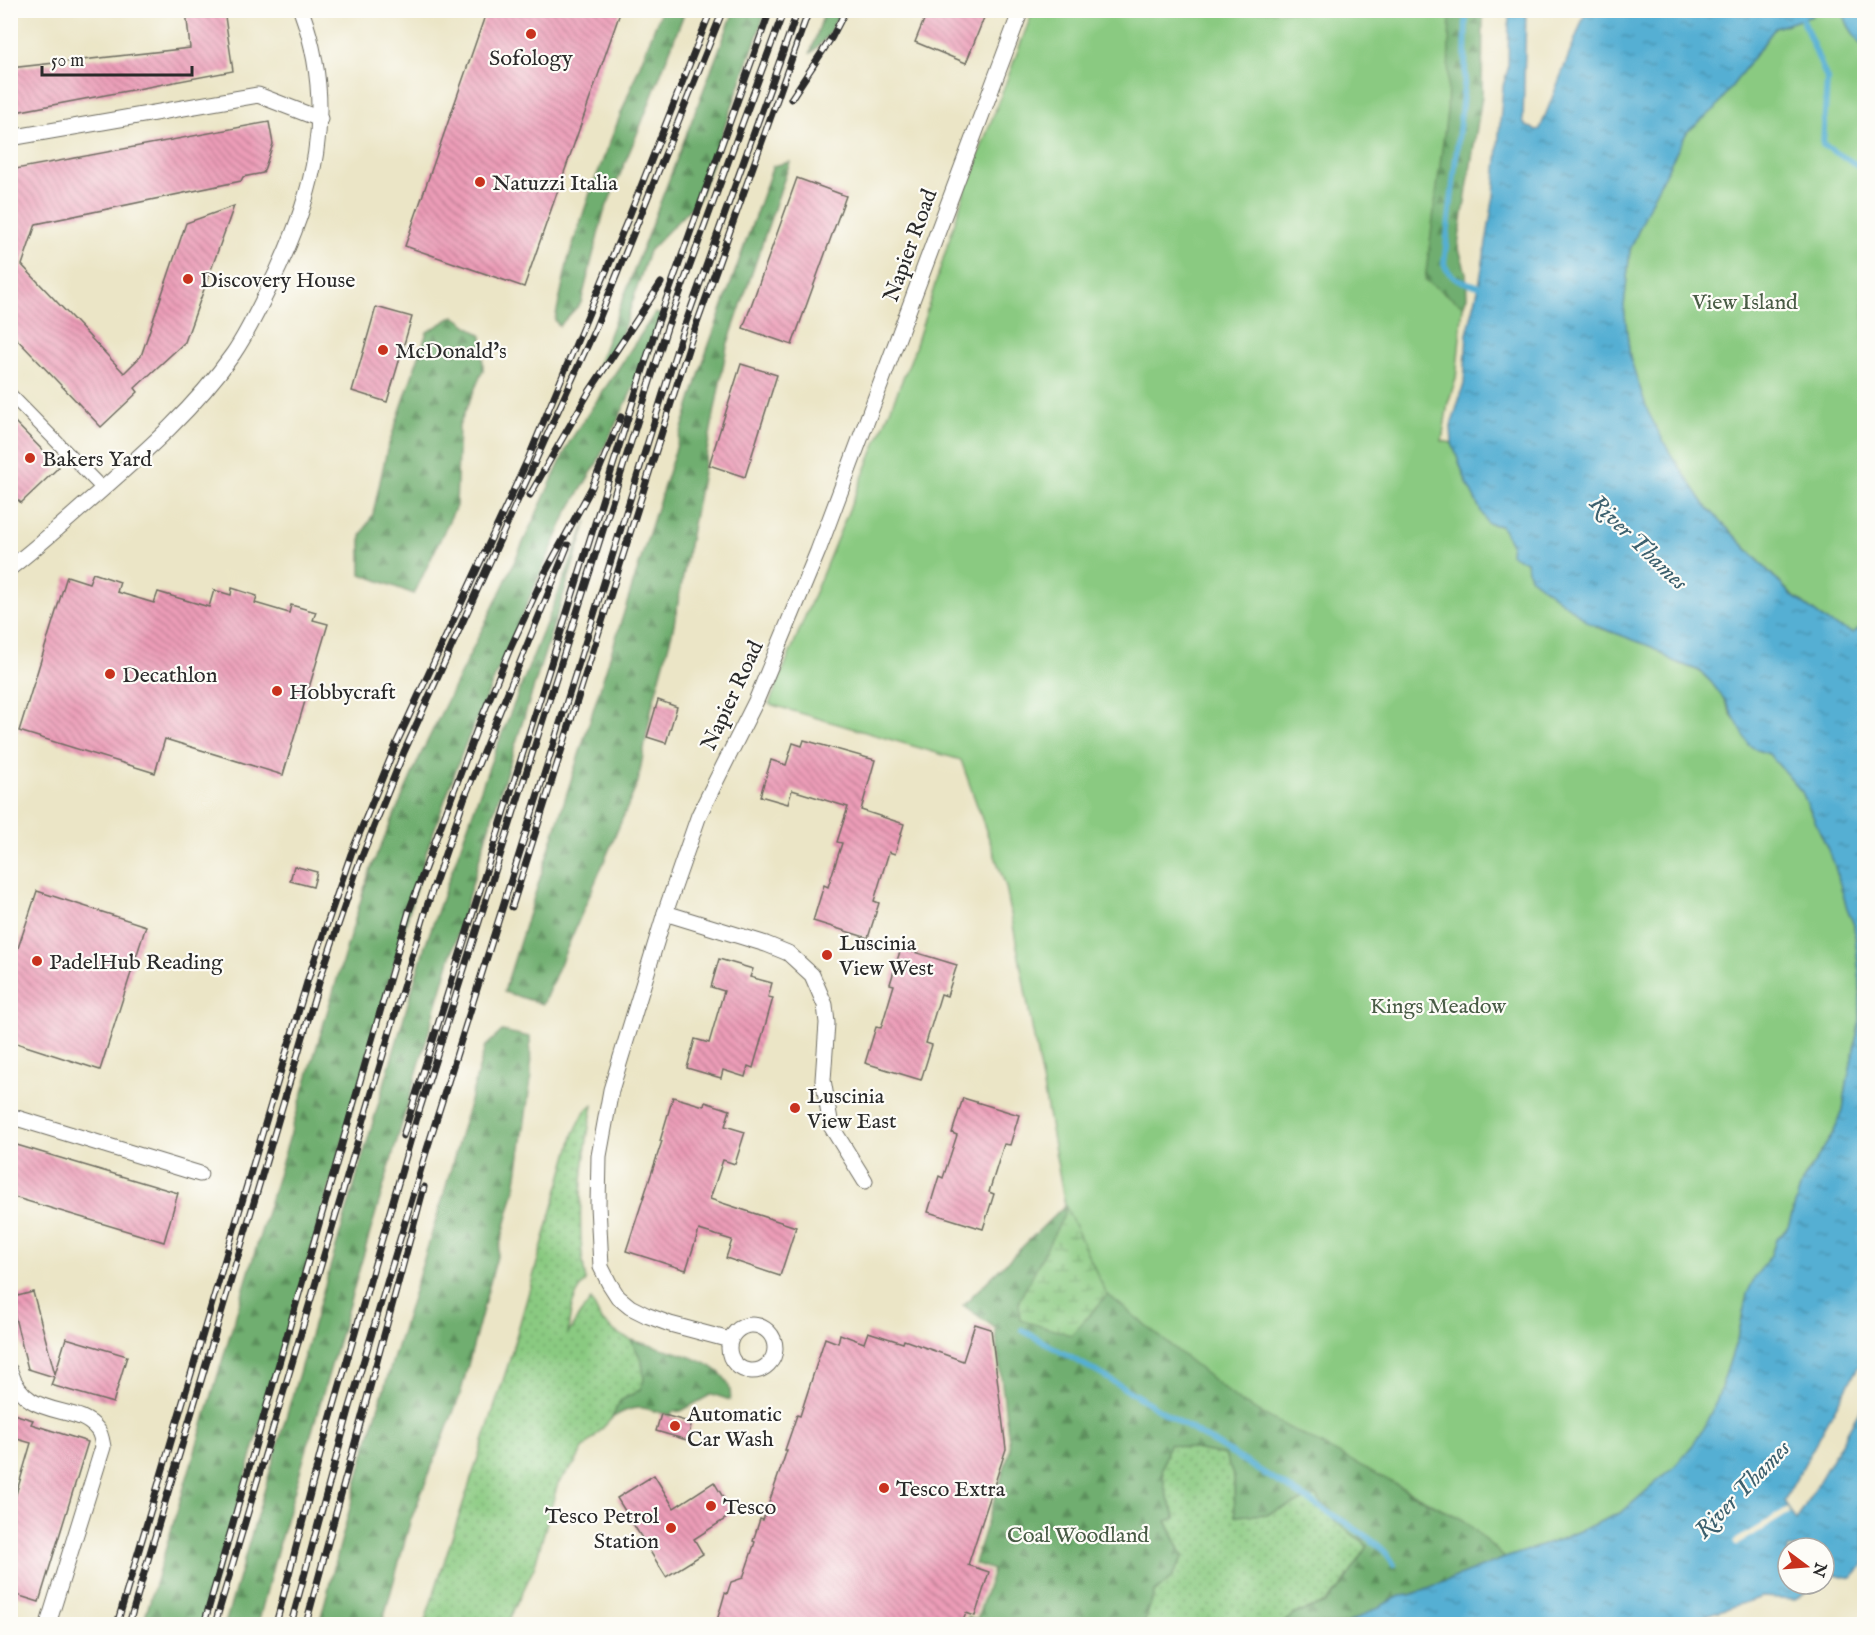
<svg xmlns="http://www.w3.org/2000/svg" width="1875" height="1635" viewBox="0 0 1875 1635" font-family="'IM FELL English',serif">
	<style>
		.grass { fill: url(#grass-dots); stroke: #5a7a56; stroke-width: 1.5 }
		.forest { fill: url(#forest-firs); stroke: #4d6c4d; stroke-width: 1.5 }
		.wetland { fill: url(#wetland-marsh); stroke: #5a7a56; stroke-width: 1.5 }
		.park { fill: #8aca81; stroke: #5a7a56; stroke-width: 1.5 }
		.water { fill: url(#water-ripples); stroke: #406d7f; stroke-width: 1.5 }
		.pier { fill: #ebe5c6 }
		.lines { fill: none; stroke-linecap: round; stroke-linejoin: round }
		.stream { stroke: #55afd3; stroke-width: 6 }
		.building { fill: url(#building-back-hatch) }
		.pedestrian-casing { stroke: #6e6c61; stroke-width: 14 }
		.minor-casing { stroke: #6e6c61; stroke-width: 17 }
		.pedestrian { stroke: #fff; stroke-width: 12 }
		.minor { stroke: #fff; stroke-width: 15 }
		.rail-casing { stroke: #2b2b2b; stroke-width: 7 }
		.rail { stroke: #fdfcf7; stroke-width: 4.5; stroke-dasharray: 14; stroke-linecap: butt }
		.poi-dot { fill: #c8321e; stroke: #fdfcf7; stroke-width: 2 }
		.labels { text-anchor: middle; stroke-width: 4.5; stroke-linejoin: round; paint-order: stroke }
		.poi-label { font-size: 22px; fill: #2b2b2b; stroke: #fdfcf7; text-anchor: start }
		.street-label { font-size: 22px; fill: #2b2b2b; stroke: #fdfcf7 }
		.park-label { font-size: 22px; fill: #485b45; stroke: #fdfcf7 }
		.water-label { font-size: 24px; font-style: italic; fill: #3c606e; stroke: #fdfcf7 }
	</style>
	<defs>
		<pattern id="grass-dots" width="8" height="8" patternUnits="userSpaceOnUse" patternTransform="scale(1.5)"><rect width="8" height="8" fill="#8aca81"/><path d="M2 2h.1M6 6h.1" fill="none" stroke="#71a46a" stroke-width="1.8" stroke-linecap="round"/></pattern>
		<pattern id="forest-firs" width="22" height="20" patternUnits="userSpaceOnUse" patternTransform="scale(1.5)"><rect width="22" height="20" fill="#6fae6f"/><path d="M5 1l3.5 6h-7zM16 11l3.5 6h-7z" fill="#5b8e5b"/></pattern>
		<pattern id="wetland-marsh" width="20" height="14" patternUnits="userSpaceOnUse" patternTransform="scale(1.5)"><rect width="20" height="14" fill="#8aca81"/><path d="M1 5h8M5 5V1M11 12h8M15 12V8" fill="none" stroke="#71a46a"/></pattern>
		<pattern id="water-ripples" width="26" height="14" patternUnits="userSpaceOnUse" patternTransform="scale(1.5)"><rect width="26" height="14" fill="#55afd3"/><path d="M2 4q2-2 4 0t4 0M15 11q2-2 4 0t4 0" fill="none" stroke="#478fab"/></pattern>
		<pattern id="building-back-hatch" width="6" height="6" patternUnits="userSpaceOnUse" patternTransform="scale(1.5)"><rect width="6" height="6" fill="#ec9cb7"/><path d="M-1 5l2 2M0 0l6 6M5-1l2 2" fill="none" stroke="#bf7f95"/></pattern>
	</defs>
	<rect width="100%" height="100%" fill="#fdfcf7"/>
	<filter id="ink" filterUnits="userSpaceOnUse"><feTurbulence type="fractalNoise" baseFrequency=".0167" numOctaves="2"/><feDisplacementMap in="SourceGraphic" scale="12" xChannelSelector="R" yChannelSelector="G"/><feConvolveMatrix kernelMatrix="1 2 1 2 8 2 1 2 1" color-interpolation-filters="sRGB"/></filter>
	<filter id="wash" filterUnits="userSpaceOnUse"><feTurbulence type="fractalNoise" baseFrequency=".008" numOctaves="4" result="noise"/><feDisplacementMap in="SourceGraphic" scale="24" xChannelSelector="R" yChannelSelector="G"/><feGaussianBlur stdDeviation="1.35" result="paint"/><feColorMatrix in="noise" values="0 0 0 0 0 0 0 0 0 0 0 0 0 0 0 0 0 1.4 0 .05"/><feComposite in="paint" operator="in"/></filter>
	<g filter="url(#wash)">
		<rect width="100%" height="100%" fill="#ebe5c6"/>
		<g class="grass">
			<path d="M 593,1105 C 582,1161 575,1225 586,1281 C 571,1298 570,1313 568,1334 L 580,1314 L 591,1300 L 601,1320 L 617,1333 L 631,1340 L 642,1361 L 644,1380 L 640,1390 L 620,1401 L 612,1418 L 583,1449 L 575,1463 L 558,1483 L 534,1568 L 507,1624 L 424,1624 L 508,1365 L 574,1133 L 585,1111 Z"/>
			<path d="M 1169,1444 L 1225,1455 L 1234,1478 L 1235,1516 L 1267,1514 L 1316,1495 L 1337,1523 L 1368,1546 L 1342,1586 L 1325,1603 L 1295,1614 L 1281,1624 L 1144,1624 L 1154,1593 L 1172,1577 L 1183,1556 L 1166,1520 L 1176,1517 L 1165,1490 L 1162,1469 Z"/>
		</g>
		<g class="forest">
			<path d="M 661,11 L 685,11 L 642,122 L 603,215 L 581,303 L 559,326 L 555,320 L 568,260 L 590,193 Z"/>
			<path d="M 734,11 L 766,11 L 699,199 L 649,251 L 620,340 L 596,369 Z"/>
			<path d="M 825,11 L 841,11 L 826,38 L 810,54 Z"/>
			<path d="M 1434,11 L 1483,11 L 1482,96 L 1458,245 L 1466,273 L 1467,297 L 1456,323 L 1394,271 Z"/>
			<path d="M 790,162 L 727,346 L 673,629 L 652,706 L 638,782 L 543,1004 L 504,992 L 706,353 L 773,166 Z"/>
			<path d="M 655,313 L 664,316 L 649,355 L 596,465 L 567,513 L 463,750 L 427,850 L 203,1624 L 143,1624 L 369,873 L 421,754 L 497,599 L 570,441 Z"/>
			<path d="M 454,316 L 482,336 L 483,370 L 459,425 L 456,506 L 414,594 L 361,574 L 361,536 L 373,514 L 387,450 L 427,332 Z"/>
			<path d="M 587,521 L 487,833 L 278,1547 L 258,1624 L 225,1624 L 424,949 L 490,764 Z"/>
			<path d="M 502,1031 L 530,1037 L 531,1079 L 515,1189 L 460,1395 L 410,1522 L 382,1624 L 319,1624 L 367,1444 L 443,1197 L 485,1047 Z"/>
			<path d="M 1065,1205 L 1106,1293 L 1410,1493 L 1464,1520 L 1505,1558 L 1410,1595 L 1400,1596 L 1346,1624 L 1281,1624 L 1295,1614 L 1325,1603 L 1342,1586 L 1368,1546 L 1337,1523 L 1316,1496 L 1267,1514 L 1235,1516 L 1234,1478 L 1225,1455 L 1169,1444 L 1162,1469 L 1165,1490 L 1176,1518 L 1166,1521 L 1183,1556 L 1172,1577 L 1154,1593 L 1144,1624 L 965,1624 L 968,1617 L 977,1619 L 993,1570 L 974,1563 L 1010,1450 L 995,1328 L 963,1305 Z"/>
			<path d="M 631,1340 C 659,1349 737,1359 730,1400 L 712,1394 L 681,1411 L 672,1412 L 671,1416 C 645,1408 636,1402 612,1418 L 620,1401 L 640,1390 L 644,1380 L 642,1361 Z"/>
		</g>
		<path class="wetland" d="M 1083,1152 L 1136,1264 L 1071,1335 L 1020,1320 L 1019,1301 L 1063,1217 Z"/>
		<g class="park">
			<path d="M 1033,11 L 1450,11 L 1447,111 L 1425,280 L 1463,306 L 1456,379 L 1448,403 L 1442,441 L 1452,443 L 1466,481 L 1487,523 L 1501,526 L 1511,544 L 1510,551 L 1526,562 L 1530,577 L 1599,628 L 1629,637 L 1652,647 L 1673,661 L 1699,671 L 1711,682 L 1724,699 L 1731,714 L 1757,750 L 1769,754 L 1802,792 L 1834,863 L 1847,908 L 1854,925 L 1860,982 L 1860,1020 L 1847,1083 L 1843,1110 L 1833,1134 L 1802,1182 L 1789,1224 L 1784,1233 L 1776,1240 L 1771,1255 L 1743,1313 L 1739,1333 L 1717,1400 L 1705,1425 L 1692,1446 L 1675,1466 L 1622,1512 L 1559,1540 L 1505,1558 L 1464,1520 L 1242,1403 L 1106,1293 L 1065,1205 L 1006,887 L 961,760 L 769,704 L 913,354 L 964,193 Z"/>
			<path d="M 1810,11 L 1842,11 L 1849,27 L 1864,50 L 1864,624 L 1853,633 L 1829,623 L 1791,594 L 1705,505 L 1669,453 L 1648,412 L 1630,358 L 1624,306 L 1630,250 L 1653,197 L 1687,132 L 1715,109 L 1775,28 L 1812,16 Z"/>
		</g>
		<g class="water">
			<path d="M 1509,11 L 1526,11 L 1523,122 L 1526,126 L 1537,130 L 1540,129 L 1586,11 L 1810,11 L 1812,16 L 1775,28 L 1715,109 L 1687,132 L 1653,197 L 1630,250 L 1624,306 L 1630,358 L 1648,412 L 1670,453 L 1705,505 L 1791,595 L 1829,623 L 1853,633 L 1864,624 L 1864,1364 L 1858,1367 L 1784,1501 L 1796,1521 L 1864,1403 L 1864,1565 L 1852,1578 L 1835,1574 L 1824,1581 L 1824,1548 L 1788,1548 L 1788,1584 L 1819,1584 L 1795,1599 L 1762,1597 L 1680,1624 L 1346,1624 L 1400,1596 L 1410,1595 L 1505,1558 L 1559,1540 L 1622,1512 L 1675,1466 L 1692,1446 L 1705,1425 L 1717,1400 L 1739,1333 L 1747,1294 L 1755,1277 L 1771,1255 L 1776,1240 L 1784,1233 L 1789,1224 L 1802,1182 L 1833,1134 L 1843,1110 L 1847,1083 L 1860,1020 L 1860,982 L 1854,925 L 1847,908 L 1834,863 L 1802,792 L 1769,754 L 1757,750 L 1749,745 L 1724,699 L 1711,682 L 1700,671 L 1673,661 L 1652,647 L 1591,624 L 1530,577 L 1526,562 L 1510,554 L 1511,544 L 1501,526 L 1487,523 L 1466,481 L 1452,443 L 1451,426 L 1464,384 L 1467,334 L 1479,286 L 1494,195 L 1503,86 L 1508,69 Z"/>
			<path d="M 1842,11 L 1864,11 L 1864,50 L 1849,27 Z"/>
		</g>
		<path class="pier" d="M 1788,1508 L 1790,1513 L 1736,1546 L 1733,1541 Z"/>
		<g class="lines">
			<g class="stream">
				<path d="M 1466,10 L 1465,77 L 1444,264 C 1451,280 1462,282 1479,286"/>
				<path d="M 1802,18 L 1827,79 L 1823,145 L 1864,169"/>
				<path d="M 1022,1330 L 1104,1376 L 1346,1523 C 1363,1535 1385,1546 1394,1565"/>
			</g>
		</g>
		<g id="blocks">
			<g class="building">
				<path d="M 186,10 L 224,10 L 233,71 L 10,113 L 10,68 L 190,48 Z"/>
				<path d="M 487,10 L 621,10 L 524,287 L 405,246 Z"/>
				<path d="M 928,10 L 987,10 L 966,63 L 915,42 Z"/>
				<path d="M 269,122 L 273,144 L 263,173 L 243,177 L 241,181 L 36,224 L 22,265 L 124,373 L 141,356 L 186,223 L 234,206 L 185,342 L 135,388 L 138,392 L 101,427 L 10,332 L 10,170 Z"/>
				<path d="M 797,178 L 846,196 L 792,345 L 743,328 Z"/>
				<path d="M 376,307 L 412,317 L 387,402 L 352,391 Z"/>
				<path d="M 741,364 L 777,375 L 745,477 L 709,465 Z"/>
				<path d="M 10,417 L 59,467 L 21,503 L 10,492 Z"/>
				<path d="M 93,573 L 120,582 L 117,592 L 154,603 L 158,592 L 209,607 L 214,590 L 231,595 L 232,588 L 257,596 L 255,603 L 289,613 L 291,605 L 316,612 L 313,620 L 328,624 L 283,775 L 165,739 L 155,773 L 19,731 L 67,576 L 89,583 Z"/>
				<path d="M 658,700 L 677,707 L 666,743 L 647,737 Z"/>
				<path d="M 804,740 L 875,760 L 861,810 L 904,824 L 895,854 L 889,852 L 874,901 L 879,903 L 868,938 L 813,921 L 824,885 L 828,887 L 842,843 L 837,842 L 848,807 L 792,790 L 788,804 L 760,796 L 771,760 L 786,765 L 793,743 L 802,746 Z"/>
				<path d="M 294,866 L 317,872 L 313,887 L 290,881 Z"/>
				<path d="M 37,891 L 146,926 L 100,1070 L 10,1041 L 10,972 Z"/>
				<path d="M 901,948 L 957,965 L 947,996 L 941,994 L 926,1043 L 932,1045 L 921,1080 L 865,1063 L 876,1027 L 881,1028 L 894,985 L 890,984 Z"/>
				<path d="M 719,959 L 753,969 L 750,977 L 772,983 L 768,997 L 773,998 L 753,1068 L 748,1066 L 745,1077 L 723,1070 L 721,1078 L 687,1068 L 695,1039 L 709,1043 L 724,991 L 711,987 Z"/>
				<path d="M 673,1097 L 704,1106 L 705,1102 L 730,1110 L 725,1126 L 745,1132 L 735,1164 L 723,1160 L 710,1199 L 796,1227 L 780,1276 L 726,1258 L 732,1240 L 699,1230 L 686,1270 L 626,1251 L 662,1141 L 660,1141 Z"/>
				<path d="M 963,1098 L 1019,1115 L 1010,1145 L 1004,1144 L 989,1192 L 994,1194 L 983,1229 L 928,1212 L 939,1176 L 943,1178 L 957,1135 L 952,1133 Z"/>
				<path d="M 10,1143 L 178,1193 L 164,1242 L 10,1196 Z"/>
				<path d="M 33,1292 L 55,1374 L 66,1338 L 127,1356 L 113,1403 L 51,1385 L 54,1377 L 28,1369 L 10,1298 Z"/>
				<path d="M 975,1324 L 991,1329 L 1006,1449 L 968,1565 L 989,1572 L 975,1616 L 966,1613 L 962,1624 L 716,1624 L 725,1593 L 727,1594 L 731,1582 L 743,1578 L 755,1542 L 753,1541 L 760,1519 L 763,1520 L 787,1450 L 785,1450 L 797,1415 L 800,1416 L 825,1338 L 838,1343 L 840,1334 L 864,1343 L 868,1332 L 903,1343 L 904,1340 L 963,1361 Z"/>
				<path d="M 10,1413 L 33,1420 L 31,1424 L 88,1442 L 39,1602 L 10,1593 L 10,1582 L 17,1561 L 10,1559 L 10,1499 L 14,1501 L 31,1443 L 10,1437 Z"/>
				<path d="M 661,1414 L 692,1423 L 687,1440 L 656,1431 Z"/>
				<path d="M 654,1475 L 674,1508 L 714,1482 L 733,1514 L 694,1539 L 703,1554 L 666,1577 L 617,1498 Z"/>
			</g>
		</g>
	</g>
	<g filter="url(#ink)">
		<use href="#blocks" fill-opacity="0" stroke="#6e6c61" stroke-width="1.5"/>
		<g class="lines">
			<g class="pedestrian-casing">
				<path id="pedestrian" d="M 10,394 L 103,489"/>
			</g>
			<g class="minor-casing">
				<g id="minor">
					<path d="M 10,138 L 258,95 L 320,119"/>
					<path d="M 10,568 C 40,545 68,519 97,494 C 146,451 195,408 233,354 C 247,334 257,312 268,290 C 314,198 338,111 301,10"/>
					<path d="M 665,913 L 766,944 L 788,953 L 812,975 L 825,1005 L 827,1023 L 823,1080 L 831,1126 L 865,1181"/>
					<path d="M 10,1116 L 200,1174"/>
					<circle cx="752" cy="1348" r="23"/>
					<path d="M 730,1340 L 670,1324 L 646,1315 L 630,1307 L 618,1297 L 609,1283 L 601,1267 L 598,1205 L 599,1156 L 611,1090 L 665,913 L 699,815 L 756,701 L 818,551 L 1021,10"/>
					<path d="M 10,1371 C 26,1422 76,1402 97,1429 C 101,1433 102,1441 103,1447 L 48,1624"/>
				</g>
			</g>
			<use href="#pedestrian" class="pedestrian"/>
			<use href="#minor" class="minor"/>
			<g class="rail-casing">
				<g id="rail">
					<path d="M 791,99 L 832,37 L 846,10"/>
					<path d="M 530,495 L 589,392 L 661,283"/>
					<path d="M 512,907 L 691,340 L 809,10"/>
					<path d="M 403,1136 L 657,325 L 770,10"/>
					<path d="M 117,1624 L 308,979 L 351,854 L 397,742 L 528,459 L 630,214 L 711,10"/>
					<path d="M 129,1624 L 321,976 L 357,869 L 404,752 L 595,329 L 723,10"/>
					<path d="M 204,1624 L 409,911 L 477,729 L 510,649 L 545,573 L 592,487 L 621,417"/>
					<path d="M 215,1624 L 427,906 L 464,799 L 568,545"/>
					<path d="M 276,1624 L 321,1451 L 416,1121 L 667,328 L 784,10"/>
					<path d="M 291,1624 L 349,1410 L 423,1162 L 681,336 L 798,10"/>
					<path d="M 306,1624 L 424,1187"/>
				</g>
			</g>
			<use href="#rail" class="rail"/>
		</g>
	</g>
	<g class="poi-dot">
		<circle cx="531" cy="34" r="6"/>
		<circle cx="480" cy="182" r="6"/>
		<circle cx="188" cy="279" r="6"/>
		<circle cx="383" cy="350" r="6"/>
		<circle cx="30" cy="458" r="6"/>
		<circle cx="110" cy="674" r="6"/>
		<circle cx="277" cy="691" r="6"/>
		<circle cx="827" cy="955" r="6"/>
		<circle cx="37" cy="961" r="6"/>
		<circle cx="795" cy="1108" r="6"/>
		<circle cx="675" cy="1426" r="6"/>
		<circle cx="884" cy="1488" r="6"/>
		<circle cx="711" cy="1506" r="6"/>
		<circle cx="671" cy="1528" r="6"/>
	</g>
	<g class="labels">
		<g class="poi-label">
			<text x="531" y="65" text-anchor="middle">Sofology</text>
			<text x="492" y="190">Natuzzi Italia</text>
			<text x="200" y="287">Discovery House</text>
			<text x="395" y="358">McDonald's</text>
			<text x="42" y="466">Bakers Yard</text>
			<text x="122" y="682">Decathlon</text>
			<text x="289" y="699">Hobbycraft</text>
			<text x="839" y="950">Luscinia<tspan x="839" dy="25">View West</tspan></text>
			<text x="49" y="969">PadelHub Reading</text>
			<text x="807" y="1103">Luscinia<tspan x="807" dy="25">View East</tspan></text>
			<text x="687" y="1421">Automatic<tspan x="687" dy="25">Car Wash</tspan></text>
			<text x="896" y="1496">Tesco Extra</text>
			<text x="723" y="1514">Tesco</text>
			<text x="659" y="1523" text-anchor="end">Tesco Petrol<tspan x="659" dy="25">Station</tspan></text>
		</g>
		<g class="street-label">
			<text transform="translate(909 245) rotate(-70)" y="8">Napier Road</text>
			<text transform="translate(731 695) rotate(-65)" y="8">Napier Road</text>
		</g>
		<g class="park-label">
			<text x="1745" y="309">View Island</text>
			<text x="1438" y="1013">Kings Meadow</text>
			<text x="1078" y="1542">Coal Woodland</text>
		</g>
		<g class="water-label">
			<text transform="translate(1639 542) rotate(44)" y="8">River Thames</text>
			<text transform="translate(1742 1489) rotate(-46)" y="8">River Thames</text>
		</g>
	</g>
	<rect width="1875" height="1635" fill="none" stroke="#fdfcf7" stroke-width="36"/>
	<g transform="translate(1806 1566) rotate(106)"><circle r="28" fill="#fdfcf7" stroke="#a9a8a5" stroke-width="1.5"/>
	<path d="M0-4.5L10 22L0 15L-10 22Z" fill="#c8321e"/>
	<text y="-9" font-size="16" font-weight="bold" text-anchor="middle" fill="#2b2b2b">N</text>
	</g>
	<path d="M42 66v9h150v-9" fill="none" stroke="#2b2b2b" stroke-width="3"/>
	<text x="51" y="66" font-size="18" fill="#2b2b2b" stroke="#fdfcf7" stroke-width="4.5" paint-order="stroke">50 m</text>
</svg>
